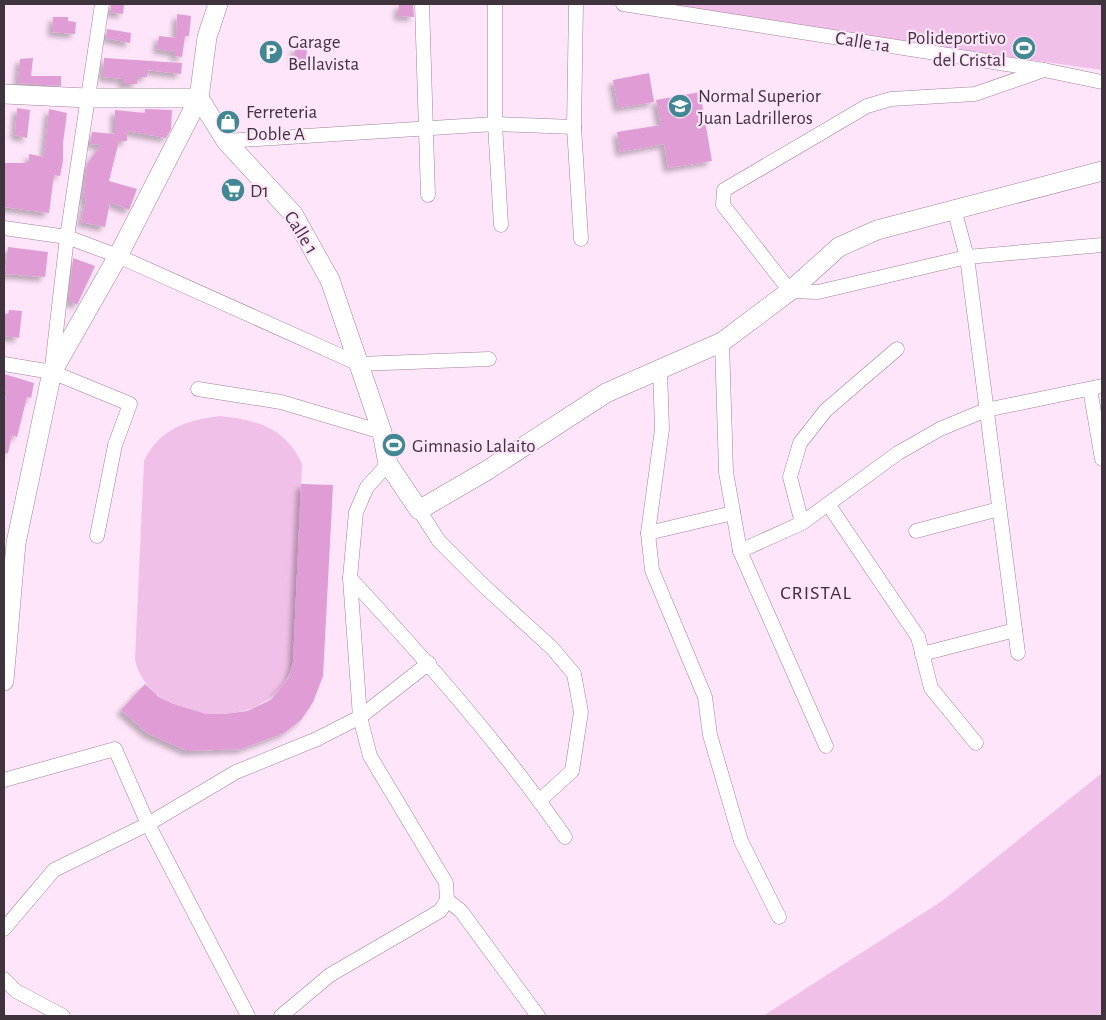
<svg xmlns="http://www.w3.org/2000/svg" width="1106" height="1020" viewBox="0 0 1106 1020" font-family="'Alegreya Sans',sans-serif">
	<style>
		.green { fill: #f1c0e8 }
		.building { fill: #df9cd5; filter: url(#shadow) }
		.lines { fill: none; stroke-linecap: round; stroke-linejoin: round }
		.street-casing { stroke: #9f829a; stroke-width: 15 }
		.secondary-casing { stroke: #9f829a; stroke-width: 20 }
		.street { stroke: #fff; stroke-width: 14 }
		.secondary { stroke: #fff; stroke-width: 19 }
		.labels { text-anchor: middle; stroke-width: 4.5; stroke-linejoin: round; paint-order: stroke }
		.poi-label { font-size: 19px; fill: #3f333d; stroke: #ffe5fa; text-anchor: start }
		.street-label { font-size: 19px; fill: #3f333d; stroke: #ffe5fa }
		.neighbourhood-label { font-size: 20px; letter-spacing: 1px; fill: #41293e; stroke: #ffe5fa }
	</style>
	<defs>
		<filter id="shadow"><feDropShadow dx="-4.5" dy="4.5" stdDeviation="2.5" flood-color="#0004"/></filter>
	</defs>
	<rect width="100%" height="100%" fill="#ffe5fa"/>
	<g class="green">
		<path d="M 660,4 L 1102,4 L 1102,70 L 837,32 Z"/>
		<path d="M 220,416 C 258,420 285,428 302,464 L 293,663 C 273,736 151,728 135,660 L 144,461 C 159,429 187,420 220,416 Z"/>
		<path d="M 1102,773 L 1102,1016 L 763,1016 L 942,901 Z"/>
	</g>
	<g class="building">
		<path d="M 111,4 L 124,4 L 123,14 L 110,12 Z"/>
		<path d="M 399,4 L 413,5 L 414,17 L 398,16 Z"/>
		<path d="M 177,14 L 191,16 L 189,36 L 185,36 L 182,57 L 175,56 L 175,52 L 157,49 L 159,36 L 176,38 Z"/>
		<path d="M 53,17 L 68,17 L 68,21 L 76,22 L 75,34 L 52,32 Z"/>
		<path d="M 107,29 L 131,33 L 130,43 L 106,38 Z"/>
		<path d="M 295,47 L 307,48 L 306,63 L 294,62 Z"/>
		<path d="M 33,58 L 31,76 L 61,76 L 61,86 L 18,83 L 20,59 Z"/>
		<path d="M 104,58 L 182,63 L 181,74 L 147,70 L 147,77 L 137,77 L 137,84 L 123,84 L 123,79 L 103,77 Z"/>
		<path d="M 649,73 L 654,102 L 618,108 L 613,80 Z"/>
		<path d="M 700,92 L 712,161 L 668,168 L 664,144 L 620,152 L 617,132 L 661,125 L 656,100 Z"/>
		<path d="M 17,108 L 30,110 L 27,138 L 15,135 Z"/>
		<path d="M 49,109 L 67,113 L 63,143 L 63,161 L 60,176 L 54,175 L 49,213 L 4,207 L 4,163 L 29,163 L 29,154 L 44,157 Z"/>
		<path d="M 145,109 L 172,110 L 171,129 L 166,138 L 127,131 L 127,141 L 119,141 L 109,181 L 137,189 L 129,210 L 110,202 L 105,227 L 81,222 L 86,199 L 83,199 L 87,164 L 101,145 L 90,144 L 92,132 L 115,134 L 115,110 L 145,113 Z"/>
		<path d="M 8,247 L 48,252 L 45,277 L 5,274 Z"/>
		<path d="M 73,258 L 95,266 L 77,305 L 69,300 Z"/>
		<path d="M 9,310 L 22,311 L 19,338 L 4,336 L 4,314 L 8,314 Z"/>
		<path d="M 4,374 L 34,383 L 31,398 L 27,397 L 17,437 L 12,435 L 8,453 L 4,453 L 4,406 L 7,391 L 4,390 Z"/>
		<path d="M 301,484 L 333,485 L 323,676 L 313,702 L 301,720 L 284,733 L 241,749 L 187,751 L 147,733 L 121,710 L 145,684 L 159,697 L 173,704 L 206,714 L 225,714 L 247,711 L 271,700 L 289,677 L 293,663 Z"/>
	</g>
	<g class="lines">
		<g class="street-casing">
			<g id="street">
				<path d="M 422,4 L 428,195"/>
				<path d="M 495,4 L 495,124 L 501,225"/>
				<path d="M 576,4 L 574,127 L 581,239"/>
				<path d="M 623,4 L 1044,70 L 1102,82"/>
				<path d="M 1044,70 L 975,94 L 891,99 L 867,106 L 724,190 L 723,205 L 790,291 L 818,292 L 967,257 L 1102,245"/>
				<path d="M 226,141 L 495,124 L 574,127"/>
				<path d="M 954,209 L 967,257 L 1018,653"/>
				<path d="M 4,228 L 67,237 L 118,256 L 359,364 L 489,359"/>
				<path d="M 722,342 L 726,472 L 740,551 L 826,746"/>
				<path d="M 4,364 L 52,372 L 130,404 L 115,445 L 97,536"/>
				<path d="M 52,367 L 67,237 L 102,4"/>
				<path d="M 660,369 L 662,429 L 648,533 L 652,570 L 705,697 L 710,735 L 741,841 L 779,917"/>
				<path d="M 198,389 L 281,402 L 382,432"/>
				<path d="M 1090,389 L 1102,459"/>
				<path d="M 828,504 L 918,637 L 931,688 L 976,743"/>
				<path d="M 419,510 L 439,541 L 484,586 L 552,648 L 574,674 L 581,712 L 572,771 L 539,801"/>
				<path d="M 802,523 L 790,477 L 800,443 L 826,410 L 897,349"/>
				<path d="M 916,531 L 999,509"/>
				<path d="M 648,533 L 733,513"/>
				<path d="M 740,551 L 802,523 L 898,453 L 940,429 L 986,410 L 1102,386"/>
				<path d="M 350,578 C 426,660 501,745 565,837"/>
				<path d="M 922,654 L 1015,630"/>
				<path d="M 4,780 L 115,749 L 148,824 L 248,1016"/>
				<path d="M 447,900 L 461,911 L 538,1016"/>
				<path d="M 4,929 L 54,870 L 148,824 L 236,772 L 317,739 L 360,717 L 429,663"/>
				<path d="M 4,979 L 16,991 L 63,1016"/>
				<path d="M 281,1016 L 330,975 L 440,911 L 447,900 L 446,883 L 370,756 L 360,717 L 350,578 L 356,512 L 367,487 L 388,464"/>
			</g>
		</g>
		<g class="secondary-casing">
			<g id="secondary">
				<path d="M 4,94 L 87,98 L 199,98 L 226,141 L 293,214 L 330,280 L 382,432 L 388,464 L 419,510 L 486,471 L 606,393 L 722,342 L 790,291 L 839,247 L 877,230 L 1102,171"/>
				<path d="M 4,681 L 16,543 L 52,372 L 118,256 L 199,98 L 207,37 L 218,4"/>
			</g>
		</g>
		<use href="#street" class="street"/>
		<use href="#secondary" class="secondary"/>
	</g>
	<defs>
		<g id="stadium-disc" transform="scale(1.25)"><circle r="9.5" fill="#428894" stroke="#ffe5fa"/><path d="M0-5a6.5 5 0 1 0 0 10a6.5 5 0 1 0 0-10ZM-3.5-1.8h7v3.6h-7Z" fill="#fff"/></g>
		<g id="parking-disc" transform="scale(1.25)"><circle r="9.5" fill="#428894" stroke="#ffe5fa"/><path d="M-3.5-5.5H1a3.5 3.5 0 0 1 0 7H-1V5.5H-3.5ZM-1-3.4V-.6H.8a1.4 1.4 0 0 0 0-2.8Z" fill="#fff"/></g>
		<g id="university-disc" transform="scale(1.25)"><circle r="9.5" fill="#428894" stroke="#ffe5fa"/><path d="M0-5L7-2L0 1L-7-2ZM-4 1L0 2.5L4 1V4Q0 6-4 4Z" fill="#fff"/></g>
		<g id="shop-disc" transform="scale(1.25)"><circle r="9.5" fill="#428894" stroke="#ffe5fa"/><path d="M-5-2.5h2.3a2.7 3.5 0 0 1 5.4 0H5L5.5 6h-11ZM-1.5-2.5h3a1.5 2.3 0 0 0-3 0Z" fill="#fff"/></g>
		<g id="supermarket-disc" transform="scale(1.25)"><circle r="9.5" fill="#428894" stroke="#ffe5fa"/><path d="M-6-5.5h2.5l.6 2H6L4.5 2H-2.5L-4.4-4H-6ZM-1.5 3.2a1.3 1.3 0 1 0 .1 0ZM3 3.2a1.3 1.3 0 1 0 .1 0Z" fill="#fff"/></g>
	</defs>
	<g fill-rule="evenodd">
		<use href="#stadium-disc" x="1024" y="48"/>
		<use href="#parking-disc" x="271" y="52"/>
		<use href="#university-disc" x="680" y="106"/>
		<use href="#shop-disc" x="228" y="122"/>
		<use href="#supermarket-disc" x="233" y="190"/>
		<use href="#stadium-disc" x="394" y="445"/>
	</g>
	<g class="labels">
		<g class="poi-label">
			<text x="1006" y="44" text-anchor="end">Polideportivo<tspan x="1006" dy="22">del Cristal</tspan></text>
			<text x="288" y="48">Garage<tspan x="288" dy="22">Bellavista</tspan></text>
			<text x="698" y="102">Normal Superior<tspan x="698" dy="22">Juan Ladrilleros</tspan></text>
			<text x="246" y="118">Ferreteria<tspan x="246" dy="22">Doble A</tspan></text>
			<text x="250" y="197">D1</text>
			<text x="412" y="452">Gimnasio Lalaito</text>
		</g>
		<g class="street-label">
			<text transform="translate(863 41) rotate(9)" y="7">Calle 1a</text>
			<text transform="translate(302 232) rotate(58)" y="7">Calle 1</text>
		</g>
		<g class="neighbourhood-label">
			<text x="816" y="599">CRISTAL</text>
		</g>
	</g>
	<rect width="1106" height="1020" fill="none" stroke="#3f333d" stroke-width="10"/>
</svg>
